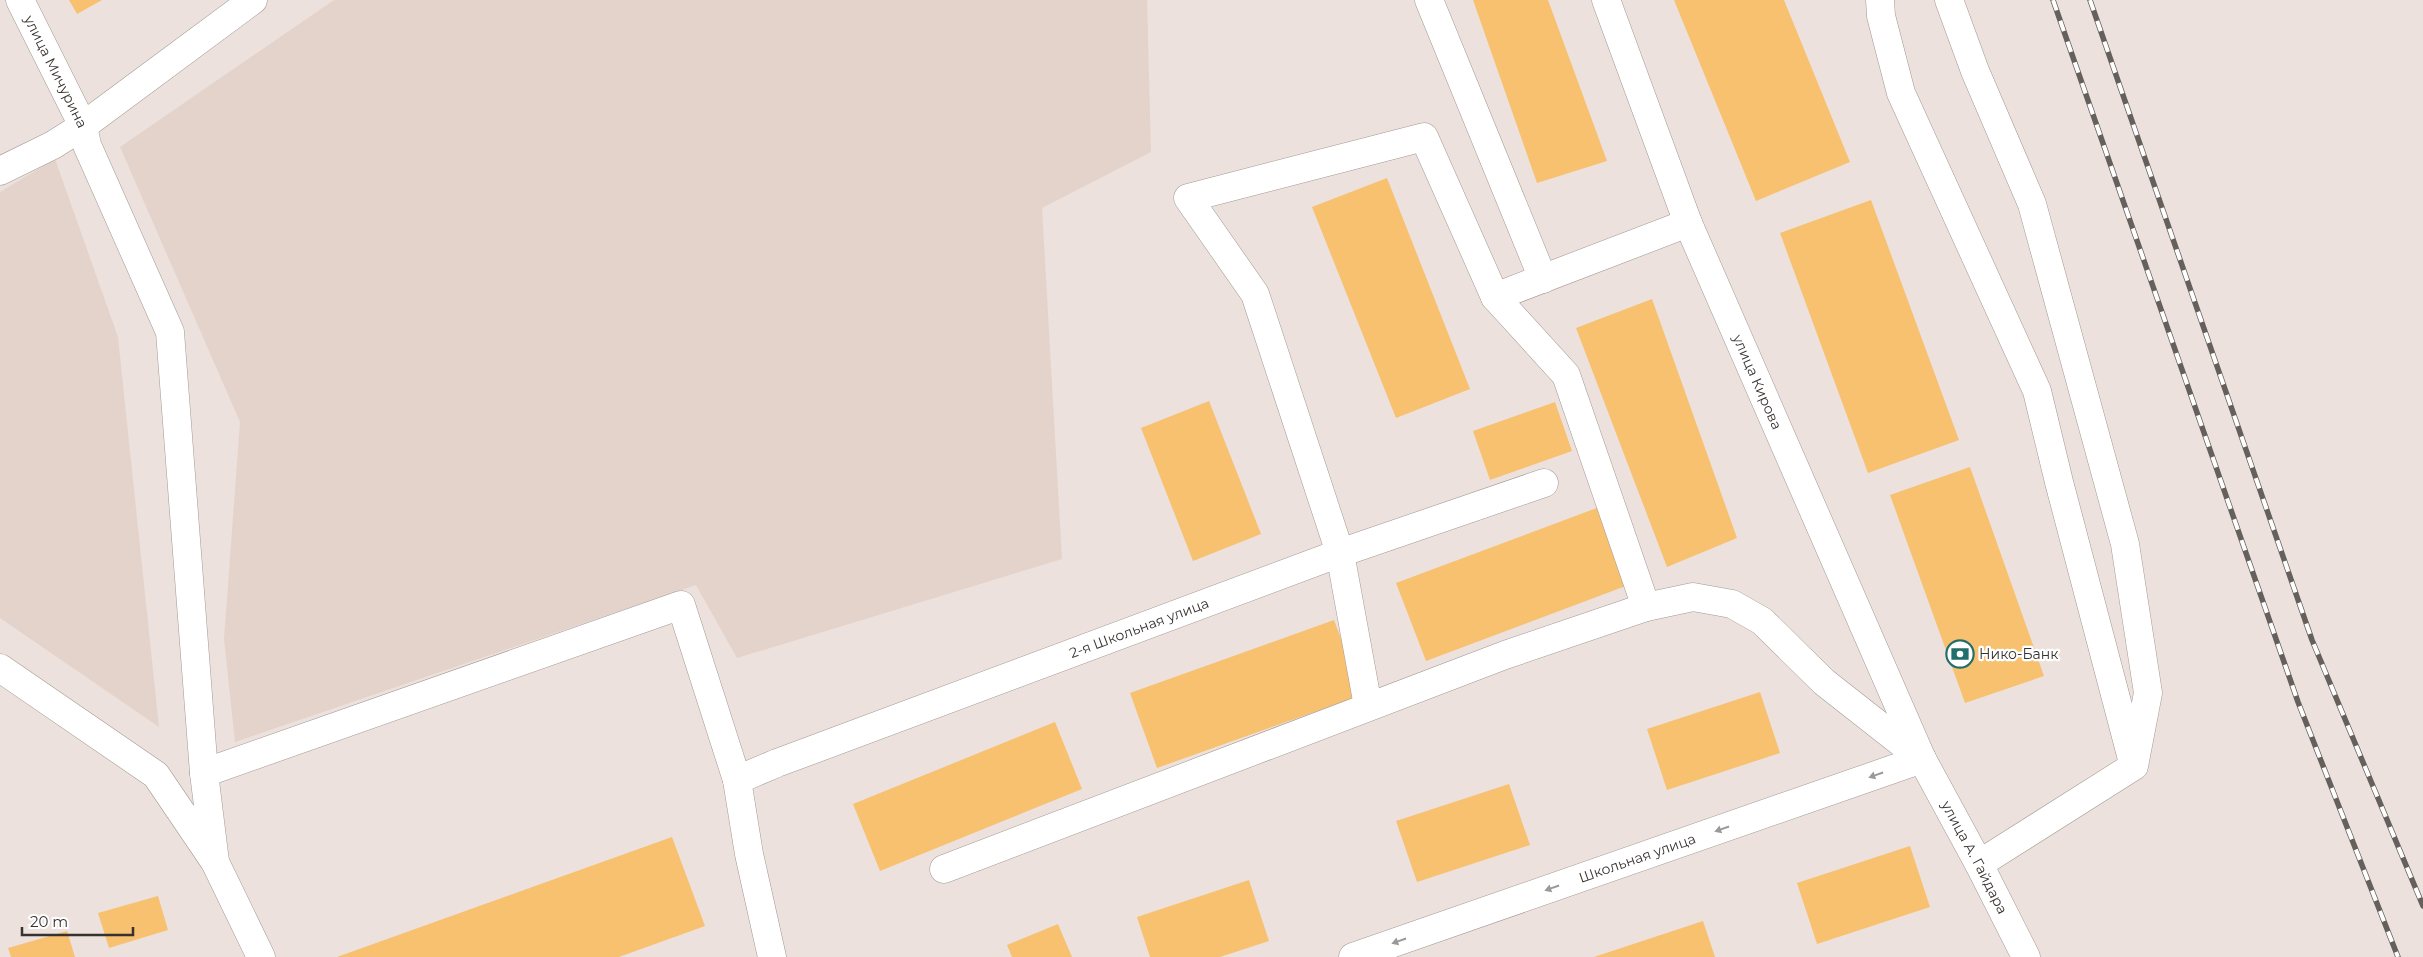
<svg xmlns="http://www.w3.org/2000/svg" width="2423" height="957" viewBox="0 0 2423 957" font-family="Montserrat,sans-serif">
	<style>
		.built { fill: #e4d3cb }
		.building { fill: #f7c170 }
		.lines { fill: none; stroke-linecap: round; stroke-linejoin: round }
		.minor-casing { stroke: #a29994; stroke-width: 29 }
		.minor { stroke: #fff; stroke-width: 28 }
		.rail-casing { stroke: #66605d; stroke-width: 5.5 }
		.rail { stroke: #fff; stroke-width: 4; stroke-dasharray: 11; stroke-linecap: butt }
		.oneway { fill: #9a9898 }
		.labels { text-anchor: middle; stroke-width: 4.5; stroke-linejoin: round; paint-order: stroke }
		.street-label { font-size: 14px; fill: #363230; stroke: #fff }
		.poi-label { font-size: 14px; fill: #363230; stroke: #fff; text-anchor: start }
	</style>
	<rect width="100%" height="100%" fill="#ece1dd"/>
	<g class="built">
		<path d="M 334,0 L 1147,0 L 1151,152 L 1042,208 L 1062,559 L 737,658 L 696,585 L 235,742 L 224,639 L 240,422 L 120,147 Z"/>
		<path d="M 55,159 L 118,337 L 159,727 L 0,618 L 0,192 Z"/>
	</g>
	<g class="building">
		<path d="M 69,0 L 102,0 L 77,14 Z"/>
		<path d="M 1473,0 L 1548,0 L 1607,161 L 1537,183 Z"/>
		<path d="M 1674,0 L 1784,0 L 1850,162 L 1756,201 Z"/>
		<path d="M 1387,178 L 1470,389 L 1396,418 L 1312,207 Z"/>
		<path d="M 1871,200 L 1959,440 L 1868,473 L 1780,233 Z"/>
		<path d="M 1652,299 L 1737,538 L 1667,567 L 1576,328 Z"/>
		<path d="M 1209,401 L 1261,534 L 1193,561 L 1141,428 Z"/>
		<path d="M 1555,402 L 1572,451 L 1490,480 L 1473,431 Z"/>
		<path d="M 1970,467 L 2044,676 L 1965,703 L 1890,495 Z"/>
		<path d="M 1602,506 L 1631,584 L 1426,661 L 1396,583 Z"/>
		<path d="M 1334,620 L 1362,695 L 1157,768 L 1130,693 Z"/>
		<path d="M 1760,692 L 1780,753 L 1667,790 L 1647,729 Z"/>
		<path d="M 1055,722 L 1082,789 L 880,871 L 853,804 Z"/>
		<path d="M 1509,784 L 1530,845 L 1417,882 L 1396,821 Z"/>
		<path d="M 672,837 L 705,926 L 619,957 L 337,957 Z"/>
		<path d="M 1910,846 L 1930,907 L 1817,944 L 1797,883 Z"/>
		<path d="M 1249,880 L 1269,941 L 1220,957 L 1150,957 L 1137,917 Z"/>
		<path d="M 158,896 L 168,930 L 109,948 L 98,913 Z"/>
		<path d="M 1703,921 L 1715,957 L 1594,957 Z"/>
		<path d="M 1058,924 L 1072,957 L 1012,957 L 1007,945 Z"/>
		<path d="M 67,931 L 75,957 L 11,957 L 8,948 Z"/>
	</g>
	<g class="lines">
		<g class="minor-casing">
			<g id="minor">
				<path id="s1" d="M 20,0 L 83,126 L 87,145 L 170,332 L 204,773 L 215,862"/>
				<path d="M 1429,0 L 1543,279"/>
				<path id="s2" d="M 1606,0 L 1688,223 L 1922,759 L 1979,864 L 2026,957"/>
				<path d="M 1880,0 L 1881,16 L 1901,93 L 2037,391 L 2059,482 L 2132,759"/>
				<path d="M 1949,0 L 1975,71 L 2032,204 L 2125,544 L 2148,693 L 2134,766 L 1979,864"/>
				<path d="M 0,171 L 53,145 L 83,126 L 253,0"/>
				<path d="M 1495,297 L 1688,223"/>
				<path d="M 0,668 L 156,775 L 215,862 L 261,957"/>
				<path d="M 1368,706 L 1340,553 L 1255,294 L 1188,198 L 1424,137 L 1495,297 L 1566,375 L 1646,607"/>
				<path d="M 204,773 L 681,605 L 737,780 L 749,854 L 772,957"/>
				<path id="s3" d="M 737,780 L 777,763 L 1340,553 L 1544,483"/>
				<path d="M 944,869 L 1505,655 L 1646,607 L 1693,597 L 1732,604 L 1762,621 L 1824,682 L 1922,759"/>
				<path id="s4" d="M 1353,957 L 1922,759"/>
			</g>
		</g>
		<use href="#minor" class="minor"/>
		<g class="rail-casing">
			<g id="rail">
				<path d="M 2053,0 L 2298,702 L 2398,957"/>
				<path d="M 2090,0 L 2312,640 L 2423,906"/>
			</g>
		</g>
		<use href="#rail" class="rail"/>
	</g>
	<defs><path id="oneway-solid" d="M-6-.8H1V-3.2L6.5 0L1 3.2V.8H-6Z" transform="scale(1.25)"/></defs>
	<g class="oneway">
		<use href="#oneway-solid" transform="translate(1876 775) rotate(161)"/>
		<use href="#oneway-solid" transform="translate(1722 829) rotate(161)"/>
		<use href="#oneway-solid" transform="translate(1552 888) rotate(161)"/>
		<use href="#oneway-solid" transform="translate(1399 941) rotate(161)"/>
	</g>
	<defs>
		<g id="bank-ring" transform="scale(1.4375)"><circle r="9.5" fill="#fff" stroke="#236e6b" stroke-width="1.5"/><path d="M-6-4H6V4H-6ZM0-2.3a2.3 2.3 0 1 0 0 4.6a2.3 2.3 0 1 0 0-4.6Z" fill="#236e6b"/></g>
	</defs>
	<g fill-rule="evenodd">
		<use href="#bank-ring" x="1960" y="654"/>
	</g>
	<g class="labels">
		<g class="street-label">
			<text dy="5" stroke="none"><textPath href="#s1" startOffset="80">улица Мичурина</textPath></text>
			<text dy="5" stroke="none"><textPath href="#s2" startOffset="411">улица Кирова</textPath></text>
			<text dy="5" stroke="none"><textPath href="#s3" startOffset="430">2-я Школьная улица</textPath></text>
			<text dy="5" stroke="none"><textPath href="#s4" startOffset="301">Школьная улица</textPath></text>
			<text dy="5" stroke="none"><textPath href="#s2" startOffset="934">улица А. Гайдара</textPath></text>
		</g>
		<g class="poi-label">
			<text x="1979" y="659">Нико-Банк</text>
		</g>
	</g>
	<path d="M22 927v8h111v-8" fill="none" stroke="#363230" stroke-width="2.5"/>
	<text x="30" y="927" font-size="15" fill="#363230" stroke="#ffffff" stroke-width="4" paint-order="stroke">20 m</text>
</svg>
